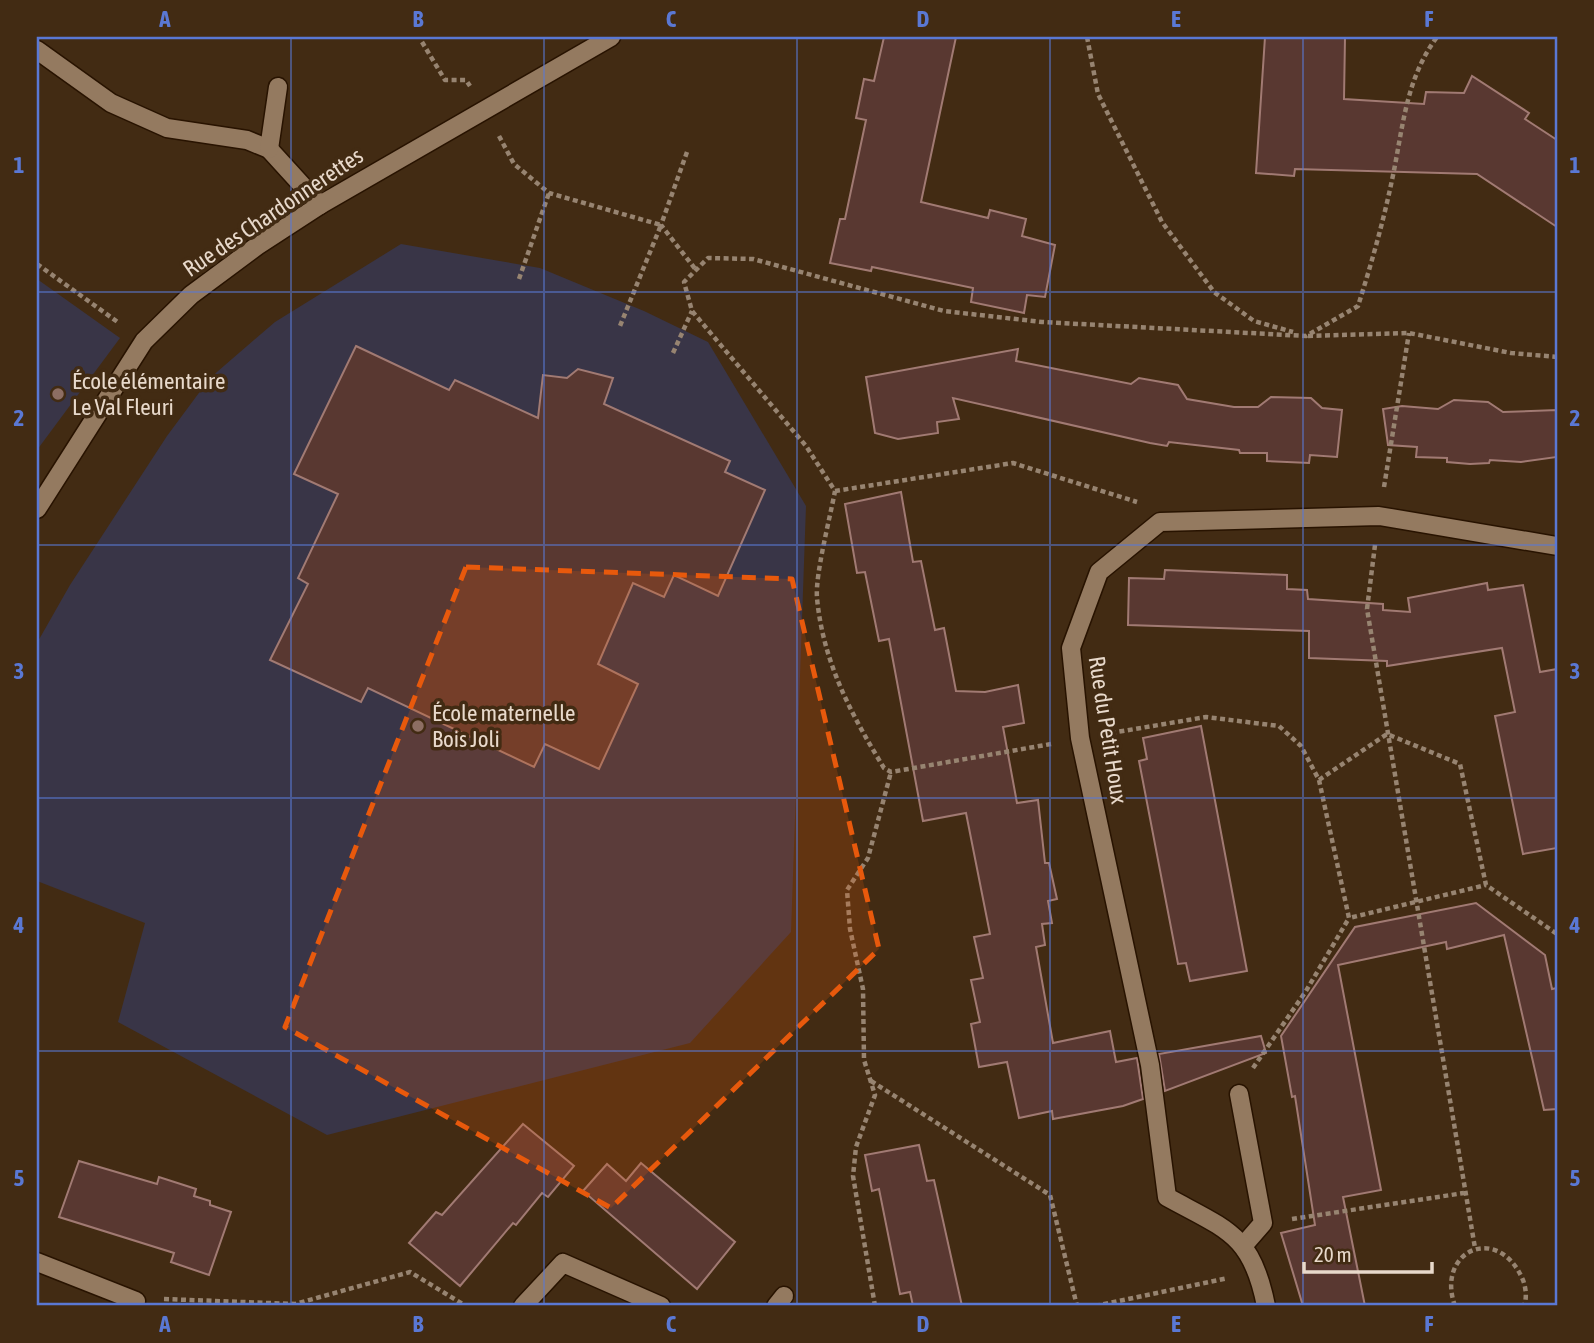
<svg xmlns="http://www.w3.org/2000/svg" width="1594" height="1343" viewBox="0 0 1594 1343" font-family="'Asap Condensed',sans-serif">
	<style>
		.education { fill: #393547 }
		.building { fill: #593831; stroke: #a17a73; stroke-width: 2 }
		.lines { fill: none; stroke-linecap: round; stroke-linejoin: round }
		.minor-casing { stroke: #281300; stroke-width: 21 }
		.path { stroke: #978471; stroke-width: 4.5; stroke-dasharray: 5 3.5; stroke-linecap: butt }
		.minor { stroke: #947a60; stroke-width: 18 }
		.marked { fill: #e8590c; fill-opacity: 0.2; stroke: #e8590c; stroke-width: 5; stroke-dasharray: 14 9; stroke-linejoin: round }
		.grid { fill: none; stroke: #5a78d4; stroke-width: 2; stroke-opacity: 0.55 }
		.education-dot { fill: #8d6e63; stroke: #422b13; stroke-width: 2.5 }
		.labels { text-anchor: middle; stroke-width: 7; stroke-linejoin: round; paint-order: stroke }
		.street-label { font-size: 23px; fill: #e8d9cb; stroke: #422b13 }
		.poi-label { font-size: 23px; fill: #e8d9cb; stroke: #422b13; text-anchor: start }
		.neatline { fill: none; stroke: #5a78d4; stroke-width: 2.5 }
		.grid-label { font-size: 23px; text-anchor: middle; font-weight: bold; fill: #5a78d4 }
	</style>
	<rect width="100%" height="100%" fill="#422b13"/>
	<g class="education">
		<path d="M 401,244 L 540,268 L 644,311 L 708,342 L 806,506 L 791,932 L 690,1043 L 327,1135 L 118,1022 L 145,923 L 37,881 L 37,643 L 70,585 L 167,436 L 210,378 L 275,322 Z"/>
		<path d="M 37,279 L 120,338 L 37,450 Z"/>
	</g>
	<g class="building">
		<path d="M 884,37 L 956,37 L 921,202 L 988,218 L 990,210 L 1026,219 L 1022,236 L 1055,245 L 1045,297 L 1027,295 L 1024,313 L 971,302 L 973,288 L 872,267 L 871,271 L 830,263 L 840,219 L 845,219 L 866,120 L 856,118 L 864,79 L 874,81 Z"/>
		<path d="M 1265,37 L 1345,37 L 1344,99 L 1424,104 L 1426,92 L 1464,93 L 1472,76 L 1529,113 L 1525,119 L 1557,140 L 1557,227 L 1477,174 L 1295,169 L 1294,176 L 1256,173 Z"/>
		<path d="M 356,346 L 449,390 L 455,380 L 538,418 L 543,375 L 567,378 L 578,369 L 613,378 L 604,404 L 730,461 L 725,472 L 765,490 L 718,596 L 674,575 L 664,597 L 633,583 L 598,664 L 638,684 L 599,769 L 545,744 L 534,767 L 368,688 L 361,702 L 270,660 L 308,584 L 298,578 L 338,494 L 294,474 Z"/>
		<path d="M 1018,349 L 1016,361 L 1131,384 L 1139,378 L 1178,385 L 1187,399 L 1234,407 L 1258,407 L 1271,397 L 1311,398 L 1322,408 L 1342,410 L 1337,457 L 1310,455 L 1309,463 L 1267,461 L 1267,453 L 1240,453 L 1239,450 L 1169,442 L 1167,446 L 1150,443 L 953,398 L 959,419 L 937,422 L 938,433 L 898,439 L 875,433 L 866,377 Z"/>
		<path d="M 1454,400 L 1488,402 L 1503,412 L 1557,410 L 1557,457 L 1521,462 L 1490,460 L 1489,463 L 1470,464 L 1447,462 L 1447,458 L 1416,457 L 1417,447 L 1388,445 L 1383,409 L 1402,406 L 1438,409 Z"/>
		<path d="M 901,492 L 913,562 L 921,561 L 935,630 L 944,628 L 956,691 L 985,692 L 1018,685 L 1024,723 L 1003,727 L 1017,803 L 1038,800 L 1045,863 L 1049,863 L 1057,899 L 1048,901 L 1052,923 L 1042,924 L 1045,945 L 1036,947 L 1053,1043 L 1110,1031 L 1116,1062 L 1137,1058 L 1143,1099 L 1123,1106 L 1053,1119 L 1052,1111 L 1019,1118 L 1007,1062 L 979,1067 L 971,1024 L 980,1022 L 971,980 L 983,978 L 974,937 L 990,934 L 966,813 L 923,821 L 889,639 L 879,641 L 865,572 L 857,573 L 845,504 Z"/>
		<path d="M 1165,570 L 1287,575 L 1287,589 L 1307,590 L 1308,599 L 1383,604 L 1383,610 L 1410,612 L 1408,598 L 1487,583 L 1488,590 L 1523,585 L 1540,672 L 1557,669 L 1557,848 L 1523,854 L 1495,716 L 1515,712 L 1502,648 L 1387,666 L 1387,661 L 1309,658 L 1309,631 L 1128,625 L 1129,578 L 1164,579 Z"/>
		<path d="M 1201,726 L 1247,971 L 1190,981 L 1186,963 L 1178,964 L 1139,761 L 1147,759 L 1143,738 Z"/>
		<path d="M 1476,903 L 1545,955 L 1552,989 L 1557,988 L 1557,1109 L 1544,1110 L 1504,935 L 1447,949 L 1446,942 L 1338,965 L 1381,1190 L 1343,1197 L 1365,1306 L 1303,1306 L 1281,1233 L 1315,1225 L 1295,1096 L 1292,1097 L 1281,1036 L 1355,927 Z"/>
		<path d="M 1261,1036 L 1266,1053 L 1165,1091 L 1159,1054 Z"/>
		<path d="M 523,1124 L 574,1166 L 548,1197 L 542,1193 L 516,1225 L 513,1223 L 460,1286 L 409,1243 L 436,1212 L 442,1215 Z"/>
		<path d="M 919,1145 L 927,1181 L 934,1180 L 962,1306 L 913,1306 L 910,1292 L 900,1294 L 879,1189 L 872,1191 L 865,1155 Z"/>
		<path d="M 79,1161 L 157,1184 L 159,1177 L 196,1189 L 194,1196 L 210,1201 L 210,1205 L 231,1212 L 209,1275 L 171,1262 L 174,1253 L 59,1217 Z"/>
		<path d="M 641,1163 L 735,1242 L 697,1289 L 583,1191 L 607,1164 L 626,1181 Z"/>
	</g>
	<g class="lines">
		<g class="minor-casing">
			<g id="minor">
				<path d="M 37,50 L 111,103 L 167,128 L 247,140 L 269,149 L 320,205"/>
				<path d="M 269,149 L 278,87"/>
				<path d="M 37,509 L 144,341 L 191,295 L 257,246 L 320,205 L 611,37"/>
				<path d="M 1239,1094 L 1263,1223 L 1243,1246"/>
				<path d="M 37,1262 L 136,1301 L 134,1306"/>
				<path d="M 523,1306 L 563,1263 L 661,1306"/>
				<path d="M 776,1306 L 784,1296"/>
				<path d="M 1266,1306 C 1252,1234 1227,1230 1167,1197 L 1150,1065 L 1080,738 L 1071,648 L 1099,572 L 1160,522 L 1379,516 L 1557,546"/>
			</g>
		</g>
		<g class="path">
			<path d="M 1087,37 L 1098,94 L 1162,222 L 1214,292 L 1254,321 L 1293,332"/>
			<path d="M 422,42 L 445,80 L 466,80 L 470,86"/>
			<path d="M 499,136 L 514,164 L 549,193 L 661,225 L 620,326"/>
			<path d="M 687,152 L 661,225 L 696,270"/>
			<path d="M 37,264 L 119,323"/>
			<path d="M 519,279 L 549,193"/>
			<path d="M 1308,336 L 1409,333 L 1511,353 L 1557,357"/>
			<path d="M 673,353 L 692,311"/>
			<path d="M 1384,487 L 1409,333"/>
			<path d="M 835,491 L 1013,463 L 1137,502"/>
			<path d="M 1375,545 L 1367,609 L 1475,1248"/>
			<path d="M 1111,733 L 1206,717 L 1279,726 L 1301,746 L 1319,780 L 1349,918 L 1486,885"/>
			<path d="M 1051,744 L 891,772 L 884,768 C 851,714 823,662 817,598 C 815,575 830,518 835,491 L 806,446 L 692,311 L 684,282 L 708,258 L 753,259 L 944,311 L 1042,322 L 1306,336 L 1358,306 C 1371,265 1383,223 1392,180 C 1403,129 1405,80 1437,37"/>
			<path d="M 1319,780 L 1387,734 L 1460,764 L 1486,885 L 1557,934"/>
			<path d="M 1253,1068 L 1306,991 L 1349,918"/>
			<path d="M 871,1081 L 1050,1195 L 1077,1306"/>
			<path d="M 1292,1219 L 1464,1193"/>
			<path d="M 164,1299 L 295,1304 L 410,1272 L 466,1306"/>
			<path d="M 875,1306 L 853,1176 L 856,1147 L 875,1095 L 864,1060 L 863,989 L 850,929 L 847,890 L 868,858 L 891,772"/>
			<path d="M 1095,1306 L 1228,1278"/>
			<path d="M 1455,1306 C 1435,1251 1498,1222 1523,1280 C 1526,1288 1527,1298 1524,1306"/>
		</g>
		<use href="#minor" class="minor"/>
	</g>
	<path class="marked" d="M 466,567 L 792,579 L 879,949 L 611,1208 L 285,1027 Z"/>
	<path class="grid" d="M 291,37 L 291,1306M 544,37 L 544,1306M 797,37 L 797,1306M 1050,37 L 1050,1306M 1303,37 L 1303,1306M 37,292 L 1557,292M 37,545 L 1557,545M 37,798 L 1557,798M 37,1051 L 1557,1051"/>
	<g class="education-dot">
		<circle cx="58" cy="394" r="7"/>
		<circle cx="418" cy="726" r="7"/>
	</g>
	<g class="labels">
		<g class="street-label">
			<text transform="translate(273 212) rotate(-34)" y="8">Rue des Chardonnerettes</text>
			<text transform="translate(1108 730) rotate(81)" y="8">Rue du Petit Houx</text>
		</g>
		<g class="poi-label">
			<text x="72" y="389">École élémentaire<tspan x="72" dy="26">Le Val Fleuri</tspan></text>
			<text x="432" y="721">École maternelle<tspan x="432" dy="26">Bois Joli</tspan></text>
		</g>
	</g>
	<rect width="1594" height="1343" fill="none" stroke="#422b13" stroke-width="77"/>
	<path d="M1304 1262v10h128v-10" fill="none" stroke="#e8d9cb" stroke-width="3.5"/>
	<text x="1314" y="1262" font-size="21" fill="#e8d9cb" stroke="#422b13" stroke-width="5" paint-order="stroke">20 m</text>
	<rect x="38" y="38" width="1518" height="1266" class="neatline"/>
	<g class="grid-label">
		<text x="165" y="27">A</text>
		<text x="418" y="27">B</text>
		<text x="671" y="27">C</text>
		<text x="923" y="27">D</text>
		<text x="1176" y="27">E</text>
		<text x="1429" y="27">F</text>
		<text x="19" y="173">1</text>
		<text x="1575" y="173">1</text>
		<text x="19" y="426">2</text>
		<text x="1575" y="426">2</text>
		<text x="19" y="679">3</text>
		<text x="1575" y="679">3</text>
		<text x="19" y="933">4</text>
		<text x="1575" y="933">4</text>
		<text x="19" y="1186">5</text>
		<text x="1575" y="1186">5</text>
		<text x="165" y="1332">A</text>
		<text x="418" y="1332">B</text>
		<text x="671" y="1332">C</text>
		<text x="923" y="1332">D</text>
		<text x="1176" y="1332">E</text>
		<text x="1429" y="1332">F</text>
	</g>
</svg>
